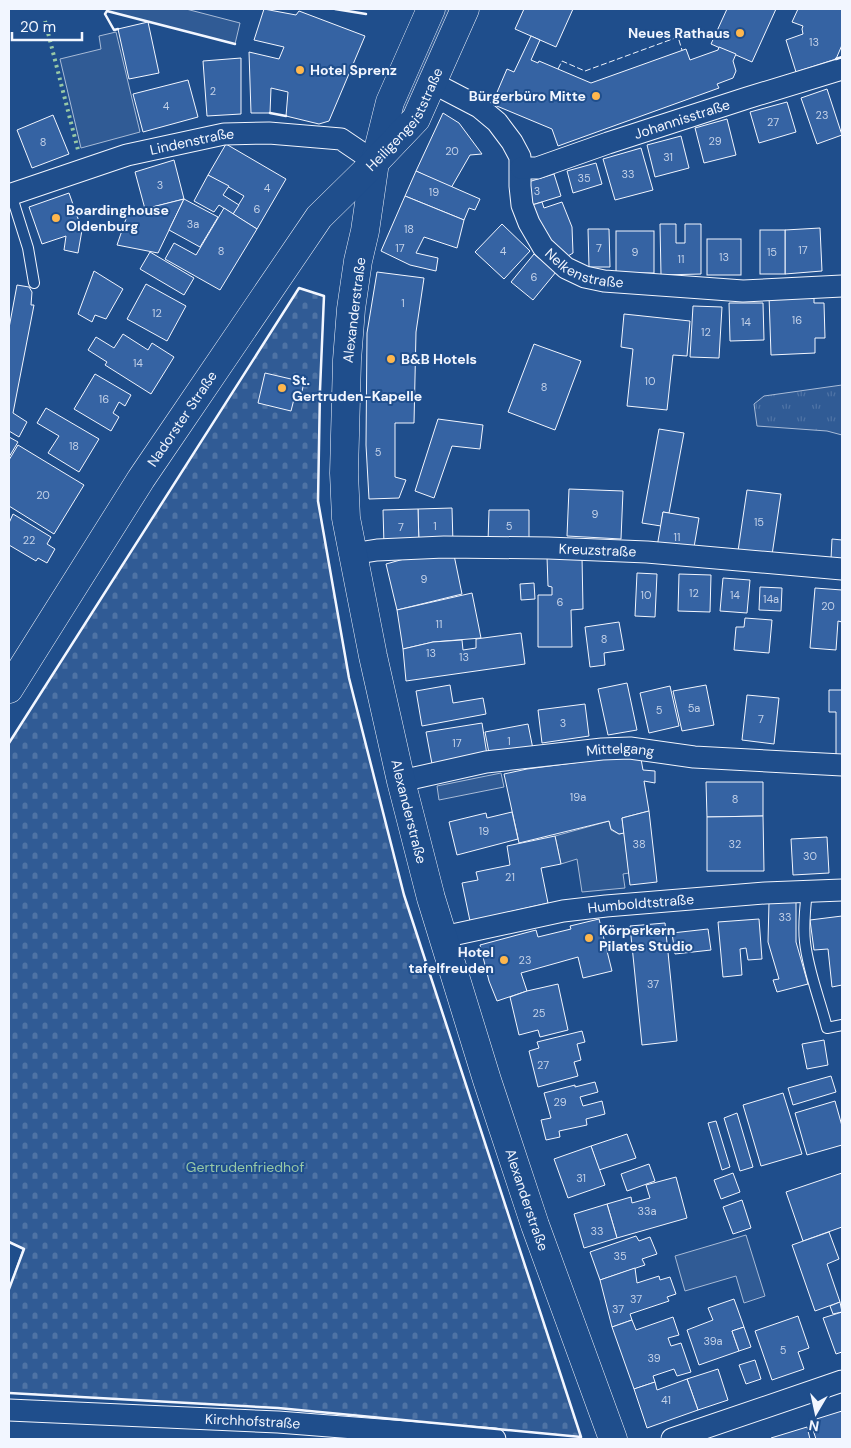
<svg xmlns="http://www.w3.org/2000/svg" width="851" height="1448" viewBox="0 0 851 1448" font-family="'DM Sans',sans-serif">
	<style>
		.built { fill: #305b95; stroke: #a8bbd7 }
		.cemetery { fill: url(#cemetery-stones); stroke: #a8bbd7 }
		.park { fill: url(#park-tufts); stroke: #a8bbd7 }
		.building { fill: #3563a3; stroke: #f2f6ff }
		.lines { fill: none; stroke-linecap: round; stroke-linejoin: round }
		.lane-casing { stroke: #f2f6ff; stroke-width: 12 }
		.street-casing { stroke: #f2f6ff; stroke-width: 23 }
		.secondary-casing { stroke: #f2f6ff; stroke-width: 29 }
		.lane { stroke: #1f4e8c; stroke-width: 10 }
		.street { stroke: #1f4e8c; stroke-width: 21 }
		.secondary { stroke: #1f4e8c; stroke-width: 28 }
		.hedge { stroke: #97c8a6; stroke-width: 4; stroke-dasharray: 2.5 4; stroke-linecap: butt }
		.fence { stroke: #f2f6ff; stroke-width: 1; stroke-dasharray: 6 2.5; stroke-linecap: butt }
		.wall { stroke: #f2f6ff; stroke-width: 2.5 }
		.poi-dot { fill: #ffb74d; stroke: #1f4e8c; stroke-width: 2 }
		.labels { text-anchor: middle; stroke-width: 4; stroke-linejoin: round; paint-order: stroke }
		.number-label { font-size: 11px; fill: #c3d1e8 }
		.poi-label { font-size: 14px; font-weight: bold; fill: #f2f6ff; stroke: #1f4e8c; text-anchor: start }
		.street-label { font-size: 14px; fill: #f2f6ff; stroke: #1f4e8c }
		.park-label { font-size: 14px; fill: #97c8a6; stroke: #1f4e8c }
	</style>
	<defs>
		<pattern id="cemetery-stones" width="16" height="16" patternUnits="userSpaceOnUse" patternTransform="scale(1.25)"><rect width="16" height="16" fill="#305b95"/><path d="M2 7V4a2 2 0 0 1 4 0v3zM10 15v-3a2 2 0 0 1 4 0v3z" fill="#4e73a5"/></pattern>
		<pattern id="park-tufts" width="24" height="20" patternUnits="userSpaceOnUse" patternTransform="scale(1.25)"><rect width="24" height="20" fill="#305b95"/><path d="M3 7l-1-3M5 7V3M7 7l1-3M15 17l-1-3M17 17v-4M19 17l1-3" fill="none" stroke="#4e73a5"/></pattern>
	</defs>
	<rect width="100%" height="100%" fill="#1f4e8c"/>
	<g class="built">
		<path d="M 107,9 L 186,9 L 240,23 L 235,44 L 107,11 Z"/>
		<path d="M 444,9 L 451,9 L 413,97 L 402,114 L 400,113 Z"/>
		<path d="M 116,32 L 140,132 L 81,148 L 60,59 L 101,49 L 99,36 Z"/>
		<path d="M 501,773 L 504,787 L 439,800 L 437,786 Z"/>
		<path d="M 609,821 L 611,830 L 619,834 L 624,833 L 629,873 L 623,874 L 625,888 L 582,892 L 577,859 L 561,864 L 555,836 Z"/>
		<path d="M 746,1235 L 765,1296 L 744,1303 L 736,1276 L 685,1291 L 675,1256 Z"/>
	</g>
	<path class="cemetery" d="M 299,288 L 324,296 L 320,390 L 318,501 L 349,678 L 404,895 L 581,1437 L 278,1408 L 9,1393 L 9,1289 L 23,1249 L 9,1242 L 9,743 Z"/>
	<path class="park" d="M 842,385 L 842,435 L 827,431 L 757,426 L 754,404 L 764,396 Z"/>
	<g class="building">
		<path d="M 264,9 L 296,15 L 299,11 L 365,36 L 329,121 L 319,124 L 286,116 L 288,92 L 271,88 L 270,113 L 251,113 L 249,52 L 279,59 L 284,47 L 254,40 Z"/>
		<path d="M 524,9 L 573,9 L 556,47 L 515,29 Z"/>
		<path d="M 727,9 L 776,9 L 752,62 L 711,44 Z"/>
		<path d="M 798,9 L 842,9 L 842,45 L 836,59 L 796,72 L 786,40 L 803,34 L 802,29 L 803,26 L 792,22 Z"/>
		<path d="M 148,22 L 159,73 L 129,79 L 118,29 Z"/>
		<path d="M 531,36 L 540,40 L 531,60 L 538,63 L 539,61 L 591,83 L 686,49 L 690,60 L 718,50 L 719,47 L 736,54 L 733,61 L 736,71 L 733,78 L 717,84 L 719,88 L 558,146 L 552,129 L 492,104 L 507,69 L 514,72 Z"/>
		<path d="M 241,58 L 241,114 L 207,116 L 203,61 Z"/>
		<path d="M 188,80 L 198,117 L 143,132 L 133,94 Z"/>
		<path d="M 827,89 L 842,135 L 817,144 L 801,98 Z"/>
		<path d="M 787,102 L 796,132 L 759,143 L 750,112 Z"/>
		<path d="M 443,113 L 459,123 L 482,154 L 470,155 L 451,188 L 416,171 Z"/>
		<path d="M 53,115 L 69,154 L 32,168 L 17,130 Z"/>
		<path d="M 727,119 L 736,155 L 704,163 L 695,128 Z"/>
		<path d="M 681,136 L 689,168 L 655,177 L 647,145 Z"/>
		<path d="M 226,144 L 286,179 L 257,229 L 233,214 L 244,196 L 208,175 Z"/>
		<path d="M 641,148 L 653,190 L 615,200 L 603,159 Z"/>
		<path d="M 174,160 L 184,199 L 145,209 L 135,172 Z"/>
		<path d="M 596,163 L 602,184 L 573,193 L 567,171 Z"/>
		<path d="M 416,171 L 480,199 L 475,210 L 469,208 L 464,220 L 405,196 Z"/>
		<path d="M 554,174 L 561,196 L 532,205 L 525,183 Z"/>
		<path d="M 208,175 L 229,186 L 223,195 L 239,205 L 233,214 L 219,205 L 214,212 L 194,201 Z"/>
		<path d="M 69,193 L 82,230 L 78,253 L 64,250 L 66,236 L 42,244 L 29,207 Z"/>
		<path d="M 405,196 L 464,220 L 457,248 L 424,237 L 416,253 L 438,258 L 436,271 L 410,265 L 381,251 Z"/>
		<path d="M 184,199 L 158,253 L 117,245 L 128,213 Z"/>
		<path d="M 184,199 L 218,217 L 200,247 L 169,230 Z"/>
		<path d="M 542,202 L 544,208 L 562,202 L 572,227 L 573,253 L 568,256 L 543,235 L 532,205 Z"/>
		<path d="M 224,208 L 257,229 L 220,290 L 165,259 L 174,243 L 196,255 Z"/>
		<path d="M 502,224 L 530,251 L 504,279 L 475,252 Z"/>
		<path d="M 660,224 L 676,224 L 676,243 L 685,243 L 685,224 L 701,224 L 701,274 L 661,275 Z"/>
		<path d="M 820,228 L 822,271 L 785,274 L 785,230 Z"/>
		<path d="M 588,229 L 609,229 L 610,267 L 589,267 Z"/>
		<rect x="760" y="230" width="25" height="44"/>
		<rect x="616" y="231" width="38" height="42"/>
		<rect x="707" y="239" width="34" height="36"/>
		<path d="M 150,252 L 194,278 L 184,295 L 140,269 Z"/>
		<path d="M 534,254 L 556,272 L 533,300 L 511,282 Z"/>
		<path d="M 94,271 L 123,289 L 106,319 L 95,315 L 92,322 L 78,314 Z"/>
		<path d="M 377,272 L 424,278 L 416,332 L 414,423 L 395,423 L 395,477 L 406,480 L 399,498 L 369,499 L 366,445 L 367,333 Z"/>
		<path d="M 146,284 L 186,306 L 167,341 L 127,319 Z"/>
		<path d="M 17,285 L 29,287 L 32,292 L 31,305 L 34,305 L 13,413 L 27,422 L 19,437 L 9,431 L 9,328 Z"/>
		<path d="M 814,294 L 814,303 L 824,303 L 825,338 L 815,338 L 815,353 L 771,355 L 769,296 Z"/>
		<path d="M 729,303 L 763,303 L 764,340 L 730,341 Z"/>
		<path d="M 693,306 L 722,307 L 719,358 L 690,357 Z"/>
		<path d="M 624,314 L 690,321 L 687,356 L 673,355 L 667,410 L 627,406 L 633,349 L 621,347 Z"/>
		<path d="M 123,334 L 148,350 L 152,343 L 174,357 L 151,394 L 105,365 L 107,362 L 88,350 L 96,337 L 114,348 Z"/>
		<path d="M 534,344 L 581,361 L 555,430 L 508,412 Z"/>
		<path d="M 265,373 L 304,382 L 301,396 L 295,395 L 291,411 L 258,403 Z"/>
		<path d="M 95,374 L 131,395 L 125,406 L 119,402 L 113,413 L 119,417 L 111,431 L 74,409 Z"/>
		<path d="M 46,408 L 99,439 L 79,472 L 48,453 L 59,436 L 37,423 Z"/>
		<path d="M 438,419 L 483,425 L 480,449 L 452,446 L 434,498 L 415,491 Z"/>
		<path d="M 659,429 L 684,433 L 669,513 L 663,512 L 661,526 L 642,523 Z"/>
		<path d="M 9,437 L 18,442 L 9,457 Z"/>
		<path d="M 18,445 L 84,485 L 54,534 L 9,506 L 9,460 Z"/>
		<path d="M 569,489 L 623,491 L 621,539 L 567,536 Z"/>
		<path d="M 747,490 L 781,494 L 772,555 L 738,551 Z"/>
		<path d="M 452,508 L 453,544 L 419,545 L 418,509 Z"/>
		<path d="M 418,509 L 419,545 L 384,545 L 383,510 Z"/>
		<path d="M 489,510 L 529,510 L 529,543 L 488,542 Z"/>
		<path d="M 663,512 L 699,518 L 693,553 L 657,547 Z"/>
		<path d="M 13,514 L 51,537 L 47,544 L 55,549 L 47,563 L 38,558 L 36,561 L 9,545 L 9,523 Z"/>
		<path d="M 832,539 L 842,540 L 842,560 L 831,559 Z"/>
		<path d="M 454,555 L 462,594 L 397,610 L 386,564 L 404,559 Z"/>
		<path d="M 547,557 L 582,557 L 583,609 L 571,610 L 572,647 L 538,647 L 538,595 L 552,595 L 552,587 L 548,586 Z"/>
		<path d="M 637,573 L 657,574 L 655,617 L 635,616 Z"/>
		<path d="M 679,574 L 711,575 L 710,612 L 678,611 Z"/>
		<path d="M 723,578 L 750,580 L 747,613 L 720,611 Z"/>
		<path d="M 534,583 L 535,599 L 521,600 L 520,584 Z"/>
		<path d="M 760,587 L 782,588 L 781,611 L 759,610 Z"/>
		<path d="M 815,588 L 842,590 L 842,622 L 838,621 L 836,650 L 810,648 Z"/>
		<path d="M 472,593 L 481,638 L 433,642 L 403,649 L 397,610 Z"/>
		<path d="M 745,618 L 772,620 L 769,653 L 734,650 L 736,627 L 744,627 Z"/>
		<path d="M 619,622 L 624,650 L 604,653 L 605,665 L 590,667 L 585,627 Z"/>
		<path d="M 521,633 L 525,664 L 406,681 L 403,649 L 433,642 L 462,640 L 463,650 L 476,648 L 476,639 Z"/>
		<path d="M 627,683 L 637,730 L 608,735 L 598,689 Z"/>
		<path d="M 450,685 L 453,703 L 483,698 L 486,714 L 422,726 L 416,691 Z"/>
		<path d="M 706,685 L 714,725 L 682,731 L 673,691 Z"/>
		<path d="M 670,686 L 679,726 L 649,733 L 640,693 Z"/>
		<path d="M 829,690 L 842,690 L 842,757 L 836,756 L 836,712 L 829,712 Z"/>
		<path d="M 747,695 L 779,698 L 774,744 L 742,740 Z"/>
		<path d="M 585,704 L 589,736 L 542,743 L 538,710 Z"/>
		<path d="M 482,723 L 487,755 L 432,764 L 426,732 Z"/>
		<path d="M 528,724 L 533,749 L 490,758 L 485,732 Z"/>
		<path d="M 619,757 L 641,759 L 643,770 L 655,771 L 655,783 L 644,781 L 649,811 L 622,818 L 624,833 L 619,834 L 611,829 L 609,821 L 519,843 L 504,774 L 527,769 Z"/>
		<path d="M 706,782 L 763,782 L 763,816 L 707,817 Z"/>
		<path d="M 649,811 L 657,882 L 630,885 L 622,818 Z"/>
		<path d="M 512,812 L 518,839 L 457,855 L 449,822 L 486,813 L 487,818 Z"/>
		<path d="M 763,816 L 764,871 L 707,871 L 707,817 Z"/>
		<path d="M 555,836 L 561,864 L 541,868 L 548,903 L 470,921 L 462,883 L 478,880 L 476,872 L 510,865 L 507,846 Z"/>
		<path d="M 827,837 L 829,873 L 793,875 L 791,839 Z"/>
		<path d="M 769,902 L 796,902 L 796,942 L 808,984 L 777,992 L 773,980 L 779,979 L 768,942 Z"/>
		<path d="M 842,916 L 842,985 L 832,987 L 828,949 L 814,950 L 810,920 Z"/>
		<path d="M 599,919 L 612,971 L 583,978 L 578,957 L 521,973 L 527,991 L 497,1001 L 489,981 L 480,945 L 536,930 L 538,937 L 571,929 L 570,926 Z"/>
		<path d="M 759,919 L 762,959 L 748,960 L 746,948 L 740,949 L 742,975 L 723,977 L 718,922 Z"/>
		<path d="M 665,923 L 677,1041 L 642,1045 L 630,926 Z"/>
		<path d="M 708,929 L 711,950 L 675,954 L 672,933 Z"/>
		<path d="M 558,984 L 568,1030 L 540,1037 L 538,1030 L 519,1035 L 510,997 L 527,991 Z"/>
		<path d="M 582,1031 L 585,1042 L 577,1044 L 581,1060 L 574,1062 L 578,1076 L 538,1087 L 529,1051 L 539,1048 L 537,1042 Z"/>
		<path d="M 824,1040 L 828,1065 L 807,1069 L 802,1044 Z"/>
		<path d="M 831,1076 L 836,1092 L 793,1105 L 788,1088 Z"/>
		<path d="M 595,1082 L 598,1092 L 580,1097 L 583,1106 L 602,1101 L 605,1114 L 586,1119 L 587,1125 L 559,1131 L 560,1137 L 546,1140 L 541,1120 L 551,1118 L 544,1093 L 575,1085 L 575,1087 Z"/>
		<path d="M 783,1093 L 802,1154 L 761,1166 L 743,1105 Z"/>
		<path d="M 835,1101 L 842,1126 L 842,1145 L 807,1155 L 795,1113 Z"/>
		<path d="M 737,1113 L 753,1167 L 740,1171 L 724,1118 Z"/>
		<path d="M 716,1121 L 730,1167 L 722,1170 L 708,1123 Z"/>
		<path d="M 627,1134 L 636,1158 L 599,1170 L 591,1146 Z"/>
		<path d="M 591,1146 L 605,1185 L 568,1198 L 554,1159 Z"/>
		<path d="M 649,1164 L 655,1181 L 627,1191 L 621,1174 Z"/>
		<path d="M 733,1173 L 740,1192 L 721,1199 L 714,1180 Z"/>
		<path d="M 842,1173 L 842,1227 L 803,1241 L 786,1192 Z"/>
		<path d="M 676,1177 L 687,1218 L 617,1238 L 607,1204 L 631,1197 L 632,1203 L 650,1198 L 646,1185 Z"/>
		<path d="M 742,1200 L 751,1228 L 733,1234 L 723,1207 Z"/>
		<path d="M 607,1204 L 617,1238 L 584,1248 L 574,1214 Z"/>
		<path d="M 829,1232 L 839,1259 L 827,1264 L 840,1302 L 815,1311 L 792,1245 Z"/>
		<path d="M 636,1236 L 639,1241 L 650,1237 L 657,1254 L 642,1259 L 645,1265 L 600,1280 L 590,1252 Z"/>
		<path d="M 635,1268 L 637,1283 L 659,1276 L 660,1280 L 670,1277 L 676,1294 L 667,1297 L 669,1301 L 630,1314 L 632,1320 L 612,1327 L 600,1280 Z"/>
		<path d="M 734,1299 L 744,1327 L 732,1331 L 739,1351 L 699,1365 L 687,1330 L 713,1320 L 708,1308 Z"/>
		<path d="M 840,1302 L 842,1312 L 833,1314 L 830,1306 Z"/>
		<path d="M 842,1312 L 842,1352 L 836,1354 L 823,1318 Z"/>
		<path d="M 798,1316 L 809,1348 L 798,1352 L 804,1369 L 772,1380 L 755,1331 Z"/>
		<path d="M 673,1317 L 679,1335 L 668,1338 L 671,1346 L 681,1343 L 691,1372 L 677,1376 L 674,1369 L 653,1376 L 655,1382 L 634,1389 L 612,1327 L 632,1320 L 636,1330 Z"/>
		<path d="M 744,1327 L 751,1347 L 739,1351 L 732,1331 Z"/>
		<path d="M 755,1360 L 761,1379 L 746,1384 L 739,1365 Z"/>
		<path d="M 718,1369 L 728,1400 L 698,1410 L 687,1379 Z"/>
		<path d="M 687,1379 L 698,1410 L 647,1428 L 634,1389 L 655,1382 L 657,1390 Z"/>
		<path d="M 842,1411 L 842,1439 L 816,1439 L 810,1421 Z"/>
		<path d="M 807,1427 L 810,1439 L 771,1439 L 771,1438 Z"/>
	</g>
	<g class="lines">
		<g class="lane-casing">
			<g id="lane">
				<path d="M 11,194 L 28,248 L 34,283"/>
				<path d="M 807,891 C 805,908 803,925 805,942 C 808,971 820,1000 827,1028 L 842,1025"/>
			</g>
		</g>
		<g class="street-casing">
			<g id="street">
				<path id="s1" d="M 433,83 L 479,107 L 497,122 L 512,142 L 520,157 L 520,186 L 522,205 L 529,223 L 543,247 L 566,268 L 585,277 L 604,281 L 702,288 L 743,291 L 842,286"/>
				<path id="s2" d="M 521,168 L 537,168 L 608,143 L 747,98 L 842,69"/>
				<path id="s3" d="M 9,195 L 127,155 L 224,134 L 269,133 L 341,139 L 375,162"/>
				<path id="s4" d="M 352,554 L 377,550 L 444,547 L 548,548 L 647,552 L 842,569"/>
				<path id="s5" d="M 401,781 L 486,762 L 602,749 L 630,748 L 694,757 L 842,765"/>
				<path id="s6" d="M 443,937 L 563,911 L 606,906 L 765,893 L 842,890"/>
				<path id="s7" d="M 9,1410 L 278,1422 L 495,1439"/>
				<path d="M 672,1439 L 842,1381"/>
			</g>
		</g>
		<g class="secondary-casing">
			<g id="secondary">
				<path id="s8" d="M 431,9 L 390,102 L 375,162 L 365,231 L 358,261 L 351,309 L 347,360 L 344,473 L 346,518 L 373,656 L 401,781 L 431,898 L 487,1080 L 535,1225 L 613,1439"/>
				<path id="s9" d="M 9,689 L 141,479 L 319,217 L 375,162 L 416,119 L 465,9"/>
			</g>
		</g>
		<use href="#lane" class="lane"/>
		<use href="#street" class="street"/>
		<use href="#secondary" class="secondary"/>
		<path class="hedge" d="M 45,21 L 78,150"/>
		<path class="fence" d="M 558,69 L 562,61 L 585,71 L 678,37 L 682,50"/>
		<g class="wall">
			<path d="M 335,9 L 366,14"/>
			<path d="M 118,29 L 114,30 L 105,14 L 107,11 L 235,44"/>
			<path d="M 836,59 L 842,57"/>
			<path d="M 270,113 L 286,116"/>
			<path d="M 9,743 L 299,288 L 324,296 L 320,390 L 318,501 L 349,678 L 404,895 L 581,1437 L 278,1408 L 9,1393"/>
			<path d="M 9,1242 L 24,1249 L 9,1289"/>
		</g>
	</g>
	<g class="poi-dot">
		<circle cx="740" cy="33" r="5"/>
		<circle cx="300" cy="70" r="5"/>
		<circle cx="596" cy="96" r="5"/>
		<circle cx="56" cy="218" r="5"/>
		<circle cx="391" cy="359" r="5"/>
		<circle cx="282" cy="388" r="5"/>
		<circle cx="589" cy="938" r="5"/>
		<circle cx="504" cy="960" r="5"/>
	</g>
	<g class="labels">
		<g class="number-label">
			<text x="814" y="46">13</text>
			<text x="213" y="95">2</text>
			<text x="166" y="110">4</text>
			<text x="822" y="119">23</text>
			<text x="773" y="126">27</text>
			<text x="715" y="145">29</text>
			<text x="43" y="146">8</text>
			<text x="452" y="155">20</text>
			<text x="668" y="161">31</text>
			<text x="628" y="178">33</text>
			<text x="584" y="182">35</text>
			<text x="160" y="189">3</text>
			<text x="267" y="192">4</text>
			<text x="537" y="195">3</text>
			<text x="434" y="196">19</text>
			<text x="257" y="213">6</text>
			<text x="193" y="228">3a</text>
			<text x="409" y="233">18</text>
			<text x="400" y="252">17</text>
			<text x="599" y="252">7</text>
			<text x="803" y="254">17</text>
			<text x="221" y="255">8</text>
			<text x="503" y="255">4</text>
			<text x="635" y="256">9</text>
			<text x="772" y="256">15</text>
			<text x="724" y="261">13</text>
			<text x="681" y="263">11</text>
			<text x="534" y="281">6</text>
			<text x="403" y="307">1</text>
			<text x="157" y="317">12</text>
			<text x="797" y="324">16</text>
			<text x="746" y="326">14</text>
			<text x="706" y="336">12</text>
			<text x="138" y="367">14</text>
			<text x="650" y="385">10</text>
			<text x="544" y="391">8</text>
			<text x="104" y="403">16</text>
			<text x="74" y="450">18</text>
			<text x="378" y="456">5</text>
			<text x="43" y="499">20</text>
			<text x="595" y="518">9</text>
			<text x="759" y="526">15</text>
			<text x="435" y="530">1</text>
			<text x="509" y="530">5</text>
			<text x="401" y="531">7</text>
			<text x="677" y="541">11</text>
			<text x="29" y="544">22</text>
			<text x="424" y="583">9</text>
			<text x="694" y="597">12</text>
			<text x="646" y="599">10</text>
			<text x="735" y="599">14</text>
			<text x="771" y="603">14a</text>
			<text x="560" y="606">6</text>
			<text x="828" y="610">20</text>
			<text x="439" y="628">11</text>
			<text x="604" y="643">8</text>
			<text x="431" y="657">13</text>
			<text x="464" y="661">13</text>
			<text x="694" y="712">5a</text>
			<text x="659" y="714">5</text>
			<text x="761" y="723">7</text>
			<text x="563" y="727">3</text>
			<text x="509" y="745">1</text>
			<text x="457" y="747">17</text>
			<text x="578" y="801">19a</text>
			<text x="735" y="803">8</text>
			<text x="484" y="835">19</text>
			<text x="639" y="848">38</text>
			<text x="735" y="848">32</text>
			<text x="810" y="860">30</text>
			<text x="510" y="881">21</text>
			<text x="785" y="921">33</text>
			<text x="525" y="964">23</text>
			<text x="653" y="988">37</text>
			<text x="539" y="1017">25</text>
			<text x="543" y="1069">27</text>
			<text x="560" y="1106">29</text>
			<text x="581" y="1182">31</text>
			<text x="647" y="1215">33a</text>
			<text x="597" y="1235">33</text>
			<text x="620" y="1260">35</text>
			<text x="636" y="1303">37</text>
			<text x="618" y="1313">37</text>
			<text x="713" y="1345">39a</text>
			<text x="783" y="1354">5</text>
			<text x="654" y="1362">39</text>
			<text x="666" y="1404">41</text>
		</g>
		<g class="poi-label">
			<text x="730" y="38" text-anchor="end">Neues Rathaus</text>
			<text x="310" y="75">Hotel Sprenz</text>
			<text x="586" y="101" text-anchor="end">Bürgerbüro Mitte</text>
			<text x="66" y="215">Boardinghouse<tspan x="66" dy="16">Oldenburg</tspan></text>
			<text x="401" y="364">B&amp;B Hotels</text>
			<text x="292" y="385">St.<tspan x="292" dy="16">Gertruden-Kapelle</tspan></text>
			<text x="599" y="935">Körperkern<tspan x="599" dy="16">Pilates Studio</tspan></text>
			<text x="494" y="957" text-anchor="end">Hotel<tspan x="494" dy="16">tafelfreuden</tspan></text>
		</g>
		<g class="street-label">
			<text dy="5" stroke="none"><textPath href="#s9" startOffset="696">Heiligengeiststraße</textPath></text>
			<text dy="5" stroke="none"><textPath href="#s2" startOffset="169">Johannisstraße</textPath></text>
			<text dy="5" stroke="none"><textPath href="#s3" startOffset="191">Lindenstraße</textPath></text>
			<text dy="5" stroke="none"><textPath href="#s1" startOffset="261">Nelkenstraße</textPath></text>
			<text transform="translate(354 310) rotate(-83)" y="5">Alexanderstraße</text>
			<text dy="5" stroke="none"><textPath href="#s9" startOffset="321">Nadorster Straße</textPath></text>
			<text dy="5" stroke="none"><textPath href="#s4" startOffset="246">Kreuzstraße</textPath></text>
			<text dy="5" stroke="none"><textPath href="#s5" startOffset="222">Mittelgang</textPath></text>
			<text dy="5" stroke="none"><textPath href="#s8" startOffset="822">Alexanderstraße</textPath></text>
			<text dy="5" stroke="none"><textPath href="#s6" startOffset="201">Humboldtstraße</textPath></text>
			<text dy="5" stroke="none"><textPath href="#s8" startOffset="1228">Alexanderstraße</textPath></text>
			<text dy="5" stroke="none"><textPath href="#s7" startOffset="244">Kirchhofstraße</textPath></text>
		</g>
		<g class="park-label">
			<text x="245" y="1172">Gertrudenfriedhof</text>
		</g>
	</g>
	<rect width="851" height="1448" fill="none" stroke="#f2f6ff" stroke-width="20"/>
	<g transform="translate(816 1413) rotate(189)" stroke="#1f4e8c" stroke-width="4" paint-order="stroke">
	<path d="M0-4L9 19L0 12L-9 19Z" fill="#f2f6ff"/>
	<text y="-8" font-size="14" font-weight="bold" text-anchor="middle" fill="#f2f6ff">N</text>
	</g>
	<path d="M12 32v8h70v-8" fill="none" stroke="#f2f6ff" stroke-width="2.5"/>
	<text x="20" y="32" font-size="15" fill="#f2f6ff" stroke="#1f4e8c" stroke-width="4" paint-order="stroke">20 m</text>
</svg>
